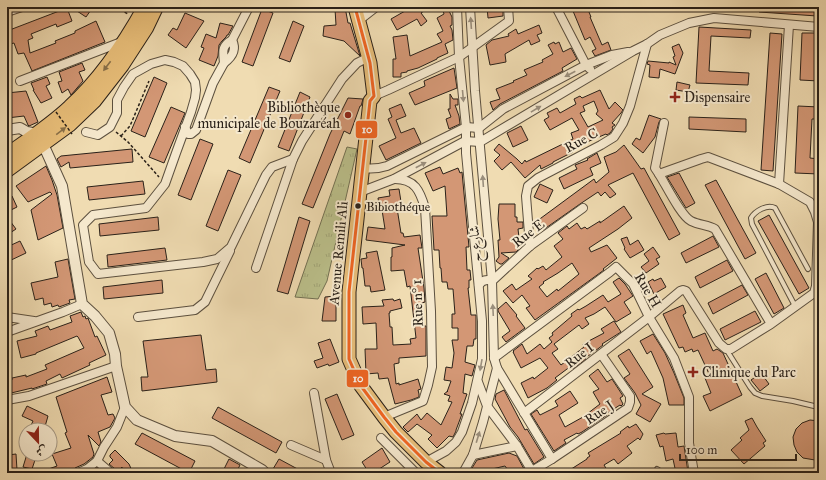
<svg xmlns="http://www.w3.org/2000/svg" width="826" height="480" viewBox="0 0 826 480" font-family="'IM FELL Great Primer',Amiri,serif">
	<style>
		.grass { fill: url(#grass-tufts); stroke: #727052 }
		.building { fill: #d39775; stroke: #2a2119; fill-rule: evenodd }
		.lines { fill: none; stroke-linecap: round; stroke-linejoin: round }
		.service-casing { stroke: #5c503f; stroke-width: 6 }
		.minor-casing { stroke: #5c503f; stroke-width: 10 }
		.tertiary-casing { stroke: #5c503f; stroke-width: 12 }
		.primary-casing { stroke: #2a2119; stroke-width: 15 }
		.trunk-casing { stroke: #2a2119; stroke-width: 16 }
		.path { stroke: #2a2119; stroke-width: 1.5; stroke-dasharray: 3 2; stroke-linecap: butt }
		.service { stroke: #f5e8cd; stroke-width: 4 }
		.minor { stroke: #f5e8cd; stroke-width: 8 }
		.tertiary { stroke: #f5e8cd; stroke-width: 10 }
		.primary { stroke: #e8be79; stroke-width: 13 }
		.trunk { stroke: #e8be79; stroke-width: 14 }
		.path-bridge { stroke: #2a2119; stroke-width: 1.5; stroke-dasharray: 3 2; stroke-linecap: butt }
		.bus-1-casing { stroke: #f5e8cd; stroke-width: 6 }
		.bus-1 { stroke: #f26522; stroke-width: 3 }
		.oneway { fill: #9a8e7c }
		.oneway2 { fill: #897049 }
		.poi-dot { fill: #8f2418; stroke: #f5e8cd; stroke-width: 1.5 }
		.bus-dot { fill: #2a2119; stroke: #f5e8cd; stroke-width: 1.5 }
		.labels { text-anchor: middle; stroke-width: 4; stroke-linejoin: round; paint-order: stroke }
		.bus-label { font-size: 13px; fill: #2a2119; stroke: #f5e8cd; text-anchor: start }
		.poi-label { font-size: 14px; fill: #2a2119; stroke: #f5e8cd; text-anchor: start }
		.street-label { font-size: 14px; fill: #2a2119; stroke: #f5e8cd }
		.line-badge { stroke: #f5e8cd; stroke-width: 1.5 }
		.badge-label { font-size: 11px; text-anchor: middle; font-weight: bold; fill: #fff }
	</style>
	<defs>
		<pattern id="grass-tufts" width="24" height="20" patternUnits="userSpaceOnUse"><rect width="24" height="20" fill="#bbc08b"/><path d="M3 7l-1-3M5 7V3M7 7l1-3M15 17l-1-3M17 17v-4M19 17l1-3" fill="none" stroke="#a1a577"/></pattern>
	</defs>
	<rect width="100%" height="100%" fill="#f0dcb2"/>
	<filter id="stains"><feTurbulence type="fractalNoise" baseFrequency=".005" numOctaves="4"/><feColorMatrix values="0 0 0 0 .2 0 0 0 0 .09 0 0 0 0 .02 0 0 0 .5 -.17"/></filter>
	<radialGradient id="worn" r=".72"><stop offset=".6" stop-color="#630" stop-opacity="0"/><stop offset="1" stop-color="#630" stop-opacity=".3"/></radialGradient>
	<path class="grass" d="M 347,147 L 357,149 L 327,281 L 318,299 L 295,297 Z"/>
	<g class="building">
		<path d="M 71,7 L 93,7 L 86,17 Z"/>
		<path d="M 345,7 L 348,23 L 350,23 L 360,56 L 344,41 L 323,36 L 324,26 L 336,25 L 335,9 Z"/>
		<path d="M 412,7 L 430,7 L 421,13 L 427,21 L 421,26 L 417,19 L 397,30 L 391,19 Z"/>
		<path d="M 442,7 L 447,7 L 452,17 L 452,25 L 450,26 L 452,30 L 453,40 L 445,44 L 448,53 L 437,58 L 437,59 L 418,68 L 407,71 L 407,72 L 401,73 L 401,77 L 393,77 L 393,59 L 396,59 L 393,37 L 407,35 L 410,56 L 442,42 L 437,34 L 443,31 L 437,18 L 444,14 Z"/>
		<path d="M 487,7 L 503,7 L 503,16 L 488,18 Z"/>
		<path d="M 582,7 L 587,7 L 591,17 L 590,17 L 602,45 L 608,42 L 611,50 L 595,56 L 592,51 L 596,49 L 590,37 L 585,40 L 573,11 Z"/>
		<path d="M 759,7 L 817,7 L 817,16 L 759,12 Z"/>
		<path d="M 67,8 L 72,21 L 57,27 L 56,24 L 31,34 L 33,38 L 28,40 L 30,53 L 56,43 L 55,41 L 75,33 L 75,31 L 96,21 L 105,42 L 32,71 L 24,53 L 18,54 L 14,43 L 7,45 L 7,31 Z"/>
		<path d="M 262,9 L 273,13 L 253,66 L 242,62 Z"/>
		<path d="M 185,13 L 204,21 L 186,48 L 168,35 L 173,28 L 177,30 Z"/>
		<path d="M 293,21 L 304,26 L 290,62 L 279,58 Z"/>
		<path d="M 220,23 L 233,26 L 228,35 L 227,35 L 226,37 L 222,41 L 219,45 L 218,56 L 214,66 L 199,60 L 204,48 L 201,47 L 206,34 L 216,38 Z"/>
		<path d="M 539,25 L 542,33 L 537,35 L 540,41 L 531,45 L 529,40 L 505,54 L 506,62 L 490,65 L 486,45 L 492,40 L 509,36 L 508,34 L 516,29 L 518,34 Z"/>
		<path d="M 699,27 L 751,30 L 750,38 L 711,36 L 709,71 L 749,73 L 748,85 L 696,83 Z"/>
		<path d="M 770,33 L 782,34 L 773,171 L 761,170 Z"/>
		<path d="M 802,33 L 817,33 L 815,66 L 819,66 L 819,81 L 800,80 Z"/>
		<path d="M 554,42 L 555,44 L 559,42 L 563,52 L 571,48 L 577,59 L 562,68 L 563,71 L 500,104 L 493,110 L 490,102 L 500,99 L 496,89 L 514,82 L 513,81 L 527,75 L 524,70 L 543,62 L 542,60 L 553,54 L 548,45 Z"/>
		<path d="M 679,44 L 683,53 L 675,74 L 660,69 L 659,78 L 649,77 L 650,65 L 647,64 L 648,61 L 669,63 L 669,62 L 676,65 L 673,57 L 675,56 L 672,47 Z"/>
		<path d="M 82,63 L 85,70 L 79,72 L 83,81 L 71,95 L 68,89 L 62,93 L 58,82 L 62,81 L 59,72 Z"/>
		<path d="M 454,68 L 457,88 L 415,105 L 409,93 L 425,86 L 424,81 Z"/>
		<path d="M 47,77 L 50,84 L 46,86 L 52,98 L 41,103 L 33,90 L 34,90 L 31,83 Z"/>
		<path d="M 154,77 L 167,83 L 145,137 L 131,131 Z"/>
		<path d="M 677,82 L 690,85 L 688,92 L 676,90 Z"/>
		<path d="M 269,87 L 280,91 L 250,163 L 239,158 Z"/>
		<path d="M 600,90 L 609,109 L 615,102 L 623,110 L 621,113 L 612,123 L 615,125 L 612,127 L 613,129 L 610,133 L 607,135 L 606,134 L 587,142 L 587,143 L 571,149 L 573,152 L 553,162 L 553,163 L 541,169 L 540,165 L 525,178 L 511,162 L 502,170 L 494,161 L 500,155 L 494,150 L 499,144 L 517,159 L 522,164 L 525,160 L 526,162 L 573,139 L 571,133 L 579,130 L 572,118 L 550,130 L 544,120 L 549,117 L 547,113 L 557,108 L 560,113 L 576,104 L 574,99 L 580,96 L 582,98 ZM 594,101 L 598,111 L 596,114 L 603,120 L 588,127 L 580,113 L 585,111 L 583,106 Z"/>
		<path d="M 26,91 L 38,122 L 29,126 L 28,125 L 24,116 L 7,118 L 7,93 Z"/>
		<path d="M 300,92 L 310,97 L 289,151 L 278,147 Z"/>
		<path d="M 450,94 L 453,99 L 458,99 L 458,105 L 455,105 L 459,116 L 460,124 L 449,129 L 446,119 L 451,117 L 448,109 L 450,109 Z"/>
		<path d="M 348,98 L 363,99 L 361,106 L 360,106 L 350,134 L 344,131 L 313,208 L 302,204 L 330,134 Z"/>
		<path d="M 401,104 L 406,116 L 396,120 L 401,133 L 414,128 L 421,143 L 386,160 L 379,146 L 396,138 L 388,119 L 392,117 L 389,109 Z"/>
		<path d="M 798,106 L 819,107 L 819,119 L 812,119 L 810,158 L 819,159 L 819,174 L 795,173 Z"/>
		<path d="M 171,107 L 185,113 L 164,163 L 149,157 Z"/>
		<path d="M 649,115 L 661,119 L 659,122 L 655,137 L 643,153 L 632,144 L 636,138 L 640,140 Z"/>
		<path d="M 689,117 L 746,119 L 746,132 L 689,129 Z"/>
		<path d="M 521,126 L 528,140 L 513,147 L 507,133 Z"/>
		<path d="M 200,139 L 213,144 L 191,200 L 178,195 Z"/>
		<path d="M 624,145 L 641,169 L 644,168 L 680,234 L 669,240 L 633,173 L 608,185 L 616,194 L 610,198 L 605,192 L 601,196 L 598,192 L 580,204 L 543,230 L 537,221 L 594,179 L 596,183 L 609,172 L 604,157 L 616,152 Z"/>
		<path d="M 132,149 L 133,162 L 70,168 L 69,162 L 61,167 L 57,159 L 61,156 Z"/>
		<path d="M 597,153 L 601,163 L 590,168 L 593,175 L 564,189 L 559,178 L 577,169 L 575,165 L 588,160 L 587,159 Z"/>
		<path d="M 46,166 L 52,180 L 57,195 L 63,228 L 38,240 L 31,210 L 52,194 L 50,192 L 28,202 L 16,186 Z"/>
		<path d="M 440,167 L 443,174 L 458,168 L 460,173 L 462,172 L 469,247 L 466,247 L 467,270 L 470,270 L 471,280 L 469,280 L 469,288 L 468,288 L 471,315 L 476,315 L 476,339 L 474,339 L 473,346 L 467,346 L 465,362 L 475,365 L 472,376 L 465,374 L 463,393 L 467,394 L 460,414 L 462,414 L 456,430 L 456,431 L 453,437 L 449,436 L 437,448 L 428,439 L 432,435 L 417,424 L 408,432 L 403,427 L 417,414 L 421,420 L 427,413 L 441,425 L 452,402 L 448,401 L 450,396 L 444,394 L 448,391 L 447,392 L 451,381 L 444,380 L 446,367 L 452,368 L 454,353 L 452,340 L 458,340 L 458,328 L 452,328 L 452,314 L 455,314 L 453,289 L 448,289 L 447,282 L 442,282 L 441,268 L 440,268 L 439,250 L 434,250 L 432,216 L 447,216 L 445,186 L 433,191 L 425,173 Z"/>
		<path d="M 228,170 L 241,175 L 218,231 L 206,226 Z"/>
		<path d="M 679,173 L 695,203 L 686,208 L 667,177 Z"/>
		<path d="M 716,180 L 756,253 L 745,259 L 705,185 Z"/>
		<path d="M 143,181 L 145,194 L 89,200 L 87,187 Z"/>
		<path d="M 540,184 L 553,190 L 547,203 L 534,197 Z"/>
		<path d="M 399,189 L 402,208 L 397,208 L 401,233 L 403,233 L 404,237 L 420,235 L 422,248 L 418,248 L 424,288 L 425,302 L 422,303 L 423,326 L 426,326 L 426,356 L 399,358 L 399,363 L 394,364 L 396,384 L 399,383 L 399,385 L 418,379 L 421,389 L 418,390 L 419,394 L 419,397 L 411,400 L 395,404 L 388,378 L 379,379 L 378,373 L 366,374 L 365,349 L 377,349 L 376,323 L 363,324 L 362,307 L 384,306 L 382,300 L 393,299 L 394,301 L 400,299 L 402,308 L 390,311 L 390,313 L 389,313 L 390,327 L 392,327 L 393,345 L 411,344 L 410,339 L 416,338 L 410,286 L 407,287 L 404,270 L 391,271 L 391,257 L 392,257 L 392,248 L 405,245 L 366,240 L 368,227 L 385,229 L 382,210 L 380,211 L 378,198 L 390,196 L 389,190 Z"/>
		<path d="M 12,196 L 17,207 L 7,212 L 7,198 Z"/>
		<path d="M 499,204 L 515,204 L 515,217 L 517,217 L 517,222 L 523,222 L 523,228 L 518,229 L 520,246 L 518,246 L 518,250 L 516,252 L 501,253 L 509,258 L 502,264 L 500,264 L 496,261 L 499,257 L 498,240 L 500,240 L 498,219 Z"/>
		<path d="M 624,206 L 632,218 L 618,229 L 589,248 L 591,252 L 607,245 L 617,258 L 603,269 L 604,270 L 535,320 L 526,308 L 530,306 L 522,295 L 513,303 L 503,291 L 512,284 L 516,290 L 532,279 L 528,276 L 537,268 L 538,269 L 543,266 L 546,270 L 562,257 L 554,246 L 563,239 L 558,233 L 567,226 L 569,229 L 577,223 L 581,229 L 585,227 L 587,229 L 600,221 L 600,223 ZM 572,263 L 579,274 L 558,291 L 557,289 L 547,297 L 539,287 L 544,283 L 543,282 L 558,273 Z"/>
		<path d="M 769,215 L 809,288 L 799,294 L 758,221 Z"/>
		<path d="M 7,217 L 16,229 L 7,235 Z"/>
		<path d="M 158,217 L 159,230 L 100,236 L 99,224 Z"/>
		<path d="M 299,217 L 310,221 L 288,294 L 277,291 Z"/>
		<path d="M 713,236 L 719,247 L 686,263 L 681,253 Z"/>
		<path d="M 627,237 L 630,245 L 638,240 L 644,250 L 630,258 L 624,249 L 625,248 L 621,239 Z"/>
		<path d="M 20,241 L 26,253 L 7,262 L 7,247 Z"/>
		<path d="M 653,247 L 660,257 L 656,259 L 659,264 L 646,273 L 641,267 L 649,261 L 644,254 Z"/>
		<path d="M 165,248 L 167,260 L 108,267 L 107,255 Z"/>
		<path d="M 377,251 L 385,290 L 371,292 L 370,286 L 365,286 L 363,268 L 362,268 L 361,259 L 367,258 L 366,253 Z"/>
		<path d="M 68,259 L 75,299 L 69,300 L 70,303 L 59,307 L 58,305 L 52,307 L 51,303 L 44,305 L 43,298 L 35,300 L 31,283 L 58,277 L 55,262 Z"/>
		<path d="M 727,260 L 733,271 L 700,288 L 695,277 Z"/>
		<path d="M 766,273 L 784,308 L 774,314 L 755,279 Z"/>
		<path d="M 619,278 L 625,284 L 633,296 L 624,302 L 631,313 L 616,322 L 605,307 L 594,314 L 585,318 L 589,324 L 582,329 L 579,325 L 554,344 L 558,349 L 552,353 L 561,365 L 584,347 L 583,344 L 604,333 L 601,329 L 614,321 L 621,332 L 602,344 L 603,345 L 591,354 L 585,358 L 586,359 L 573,369 L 571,366 L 555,378 L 557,380 L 547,388 L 528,398 L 521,383 L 533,377 L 534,379 L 548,368 L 540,358 L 521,368 L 513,352 L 514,352 L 513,351 L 522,344 L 527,354 L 540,344 L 544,349 L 552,342 L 549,338 L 553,335 L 552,333 L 572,316 L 571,314 L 578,309 L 579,310 L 586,306 L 603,295 L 608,302 L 621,294 L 613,282 Z"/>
		<path d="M 661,278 L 666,287 L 654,294 L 648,282 L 653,279 L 654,281 Z"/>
		<path d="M 162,280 L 163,293 L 104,299 L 103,287 Z"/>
		<path d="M 742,285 L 748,295 L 713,314 L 708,303 Z"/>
		<path d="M 336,296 L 336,321 L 322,321 L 325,297 Z"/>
		<path d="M 506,302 L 517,315 L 516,316 L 525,328 L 506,342 L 502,337 L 510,331 L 498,311 L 498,309 Z"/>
		<path d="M 683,305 L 686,313 L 683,315 L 693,338 L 705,333 L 713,351 L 717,349 L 723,353 L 742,395 L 710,411 L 703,396 L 711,393 L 705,378 L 710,376 L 698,350 L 693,352 L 692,349 L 685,352 L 683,347 L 679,348 L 663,314 Z"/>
		<path d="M 755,311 L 761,322 L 725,340 L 720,329 Z"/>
		<path d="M 81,312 L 83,317 L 85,316 L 86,319 L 88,318 L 95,337 L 97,336 L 106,355 L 89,363 L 90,365 L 62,378 L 60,374 L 46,381 L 47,384 L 32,389 L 32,388 L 7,394 L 7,381 L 12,380 L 12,378 L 26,375 L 26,377 L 47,369 L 45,365 L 84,348 L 78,337 L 77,336 L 36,353 L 36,354 L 21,358 L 17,341 L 37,336 L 35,331 L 48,326 L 50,330 L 72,322 L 70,316 Z"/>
		<path d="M 653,334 L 665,353 L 674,373 L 684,398 L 684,405 L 669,405 L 663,378 L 651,351 L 647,354 L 640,341 Z"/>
		<path d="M 201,335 L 206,370 L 216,369 L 217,382 L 142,391 L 141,377 L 148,377 L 143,341 Z"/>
		<path d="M 330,339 L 339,362 L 329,366 L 328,364 L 317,368 L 314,361 L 323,358 L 318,343 Z"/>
		<path d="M 629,349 L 653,387 L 642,394 L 661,404 L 650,422 L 636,414 L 641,405 L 635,393 L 624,378 L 630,374 L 618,356 Z"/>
		<path d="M 598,369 L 607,382 L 612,379 L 623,396 L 620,398 L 623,404 L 621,406 L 620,405 L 606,414 L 607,415 L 582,432 L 578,434 L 577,433 L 564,440 L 566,443 L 554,451 L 531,414 L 537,410 L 540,415 L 558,406 L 555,401 L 570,391 L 578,403 L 559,415 L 565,427 L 583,417 L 600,404 L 593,392 L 599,389 L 589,376 Z"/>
		<path d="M 761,373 L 769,384 L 760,391 L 751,380 Z"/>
		<path d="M 107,377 L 112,392 L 101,395 L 108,415 L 113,414 L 115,418 L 110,427 L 98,432 L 101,442 L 99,446 L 88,435 L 94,454 L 93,457 L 84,464 L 75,468 L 73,472 L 69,473 L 40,473 L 40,472 L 57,466 L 52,454 L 71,448 L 65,433 L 67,432 L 56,397 Z"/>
		<path d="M 504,390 L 525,430 L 527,429 L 544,457 L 534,464 L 518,437 L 510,427 L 495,399 L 496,394 Z"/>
		<path d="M 337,394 L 354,435 L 342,440 L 325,399 Z"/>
		<path d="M 27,406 L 48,416 L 44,430 L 29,430 L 33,421 L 22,416 Z"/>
		<path d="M 218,407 L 282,442 L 276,453 L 212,418 Z"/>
		<path d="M 752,418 L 757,427 L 766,441 L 763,443 L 765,446 L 744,464 L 731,450 L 742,440 L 740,438 L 749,430 L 745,421 Z"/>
		<path d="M 810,420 L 819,421 L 819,459 L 815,460 L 803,458 L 797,452 L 794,445 L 793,437 L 796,429 L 802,423 Z"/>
		<path d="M 636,424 L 643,434 L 640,440 L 638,438 L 627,446 L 632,453 L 618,464 L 614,459 L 604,465 L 609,473 L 565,473 L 587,459 L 587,458 L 590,456 L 588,453 L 621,433 L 620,432 L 628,426 L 629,428 Z"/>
		<path d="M 142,433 L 195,461 L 189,473 L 135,444 Z"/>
		<path d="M 664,433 L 665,434 L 676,433 L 678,447 L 684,446 L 688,472 L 676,473 L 673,459 L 666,461 L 663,446 L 660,447 L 656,435 Z"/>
		<path d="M 382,448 L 390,462 L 373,473 L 369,473 L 362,462 Z"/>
		<path d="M 115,450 L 129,464 L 133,473 L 124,473 L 122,467 L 116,473 L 115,469 L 109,464 L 113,460 L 110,457 L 110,455 Z"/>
		<path d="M 509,453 L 517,456 L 524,469 L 519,473 L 510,473 L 505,466 L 492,469 L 486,471 L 486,473 L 469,473 L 477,460 Z"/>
		<path d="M 16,454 L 17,470 L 9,471 L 8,455 Z"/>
		<path d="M 27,454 L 37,454 L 32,469 L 23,467 Z"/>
		<path d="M 229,459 L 240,465 L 236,473 L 222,473 Z"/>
		<path d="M 279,459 L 305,473 L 280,473 L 273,469 Z"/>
	</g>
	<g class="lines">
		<g class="service-casing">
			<g id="service">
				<path d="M 795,306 L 752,224 L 751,218 C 755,211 767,204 775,208 L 808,269"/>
				<path d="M 726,349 L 750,387 L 755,393 L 762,396 L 793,401 L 814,406 L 819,408"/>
				<path d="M 657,469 L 663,473"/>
			</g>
		</g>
		<g class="minor-casing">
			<g id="minor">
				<path d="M 556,7 L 586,65 L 590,69"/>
				<path d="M 7,12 L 22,7"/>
				<path d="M 358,21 L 376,7"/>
				<path d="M 232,40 C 237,50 232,57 224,63 C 223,52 221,46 232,40 Z"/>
				<path d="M 232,40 L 249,7"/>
				<path d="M 20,81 L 124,41"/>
				<path d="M 374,96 L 388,90 L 459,57 L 509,21 L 508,7"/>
				<path d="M 185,127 L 188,134 L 191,134 L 196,130 L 213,83 L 224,63"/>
				<path d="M 86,132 L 98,135 L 110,127 L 117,113 L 117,100 L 124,87 L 133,74 L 151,64 L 165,60 L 174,62 L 183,66 L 190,74 L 195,82 L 196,90 L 195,98 L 191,112 L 176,153 L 165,184 L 146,208 L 93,215 L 83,225 L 89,262 L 98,274 L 203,262 L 217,259 L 231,247 L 266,175 L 272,167 L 293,159 L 302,141 L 342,79 L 357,63 L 369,57"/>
				<path d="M 362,168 C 371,169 378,169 387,166 L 466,127 L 479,128 L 503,109 L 586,65 L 612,55 L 628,52"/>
				<path d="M 659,174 L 655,168 L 664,123"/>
				<path d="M 779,184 L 789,25"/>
				<path d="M 360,192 L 394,179 L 465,141 L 480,142 L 633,51 L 647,44 L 660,35 L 689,23 L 714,18 L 819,27"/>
				<path d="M 530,246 L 526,196 L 528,186 L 538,178 L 601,145 L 614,137 L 623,123 L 630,106 L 647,44"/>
				<path d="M 256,268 L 293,159"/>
				<path d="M 479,285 C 482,280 487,279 492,281 L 530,246 L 583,208"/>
				<path d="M 7,317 L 34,321"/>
				<path d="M 138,317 L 195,310 L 205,302 L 230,251"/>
				<path d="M 7,332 L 63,312 L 82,304"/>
				<path d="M 494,358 L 610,272 L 616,267 L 633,284 L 649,317 L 674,358 L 689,397 L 689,443 L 694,473"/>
				<path d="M 497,368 L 552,459 L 532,471"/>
				<path d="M 478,382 L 487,406 L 517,446 L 533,473"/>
				<path d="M 314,393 L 326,460 L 331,473"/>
				<path d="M 7,400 L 29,396 L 116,366"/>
				<path d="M 524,413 L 649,317 L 680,291 L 683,290 L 686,291 L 719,343 L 726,349 L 731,349 L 771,324 L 814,293 L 816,286 L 818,222 L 815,212 L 810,202 L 779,184 L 708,157 L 701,159 L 659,174 C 666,185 681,216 691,221 C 699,225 708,225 715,229 L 771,324"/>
				<path d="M 384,417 L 423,401 L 428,385 L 432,367 L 431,311 L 425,208 C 420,191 415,179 395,179"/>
				<path d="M 381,438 L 416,473"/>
				<path d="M 291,445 L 326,460"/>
				<path d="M 473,455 L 517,446"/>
				<path d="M 552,459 L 628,408 L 630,402 L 630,396 L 601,354"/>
				<path d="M 97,461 L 111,473"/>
				<path d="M 426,462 L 446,451 L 456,442 L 462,432 L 472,403 L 482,359 L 482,321 L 466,153 L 466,127 L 459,57 L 457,7"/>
				<path d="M 78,473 L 87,469 L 97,461 L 104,447 L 117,427 L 125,407"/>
				<path d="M 463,473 L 473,455 L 483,422 L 497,368 L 494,358 L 492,281 L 475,91 L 470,7"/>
			</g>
		</g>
		<g class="tertiary-casing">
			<g id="tertiary">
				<path d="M 7,130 L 20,128 L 27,132 L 37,134"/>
				<path d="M 43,144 L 62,186 L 82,304 L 95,316 L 109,333 L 115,354 L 116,366 L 125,407 L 137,420 L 175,436 L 212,441 L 262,470 L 265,473"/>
			</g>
		</g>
		<g class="primary-casing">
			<path id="primary" d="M 355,7 L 370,63 L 374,96 L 370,101 L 349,292 L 349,359 L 361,386 L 384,417 L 396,432 L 426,462 L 440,473"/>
		</g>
		<g class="trunk-casing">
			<g id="trunk">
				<path d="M 7,155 C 28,140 51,125 70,107 C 101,79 125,43 145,7"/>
				<path d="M 7,170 L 70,124 L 94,101 L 122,65 L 146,28 L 156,7"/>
			</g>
		</g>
		<g class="path">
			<path d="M 116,7 L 128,14"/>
			<path d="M 116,132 L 128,142 L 159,177"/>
			<path d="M 121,136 L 130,126 L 149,81"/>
		</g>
		<use href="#service" class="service"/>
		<use href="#minor" class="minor"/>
		<use href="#tertiary" class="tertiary"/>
		<use href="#primary" class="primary"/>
		<use href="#trunk" class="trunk"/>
		<path class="path-bridge" d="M 56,112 L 72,134"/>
		<g class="bus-1-casing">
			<path id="bus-1" d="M 355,7 L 370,63 L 374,96 L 370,101 L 349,292 L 349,359 L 361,386 L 384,417 L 396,432 L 426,462 L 440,473"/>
		</g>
		<use href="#bus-1" class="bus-1"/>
	</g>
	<defs><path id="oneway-solid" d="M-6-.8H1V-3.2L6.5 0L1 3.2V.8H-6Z"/></defs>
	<g class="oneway">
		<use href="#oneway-solid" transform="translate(471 23) rotate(-94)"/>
		<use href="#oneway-solid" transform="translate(570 74) rotate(153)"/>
		<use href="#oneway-solid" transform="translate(463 96) rotate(85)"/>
		<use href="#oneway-solid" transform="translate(536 109) rotate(-31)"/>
		<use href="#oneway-solid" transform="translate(421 165) rotate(-28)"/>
		<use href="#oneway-solid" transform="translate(483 181) rotate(-94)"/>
		<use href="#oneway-solid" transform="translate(493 310) rotate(-93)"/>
		<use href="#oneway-solid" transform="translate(481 365) rotate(100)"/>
		<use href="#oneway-solid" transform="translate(478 437) rotate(-73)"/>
	</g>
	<g class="oneway2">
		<use href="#oneway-solid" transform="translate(107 66) rotate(127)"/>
		<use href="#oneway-solid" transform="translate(61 131) rotate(-37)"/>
	</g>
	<g class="poi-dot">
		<path d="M673 91h4v4h4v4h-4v4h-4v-4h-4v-4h4z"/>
		<circle cx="348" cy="115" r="4"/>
		<path d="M691 366h4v4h4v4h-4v4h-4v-4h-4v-4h4z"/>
	</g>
	<circle class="bus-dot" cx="358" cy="206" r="3.5"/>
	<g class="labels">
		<g class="bus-label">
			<text x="366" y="211">Bibiothéque</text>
		</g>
		<g class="poi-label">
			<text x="684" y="102">Dispensaire</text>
			<text x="340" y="112" text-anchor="end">Bibliothèque<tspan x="340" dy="16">municipale de Bouzaréah</tspan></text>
			<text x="702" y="377">Clinique du Parc</text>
		</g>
		<g class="street-label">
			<text transform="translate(581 140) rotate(-29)" y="5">Rue C</text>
			<text transform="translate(528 233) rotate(-38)" y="5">Rue E</text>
			<text transform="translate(475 244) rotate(-95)" y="5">شارع ح</text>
			<text transform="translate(338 253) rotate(-85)" y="5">Avenue Remili Ali</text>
			<text transform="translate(648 290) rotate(59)" y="5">Rue H</text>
			<text transform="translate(417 303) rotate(-92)" y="5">Rue n° 1</text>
			<text transform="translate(579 355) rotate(-38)" y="5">Rue I</text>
			<text transform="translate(599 412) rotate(-34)" y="5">Rue J</text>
		</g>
	</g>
	<g class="line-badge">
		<rect x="355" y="120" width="23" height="19" rx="4" fill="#f26522"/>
		<rect x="346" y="369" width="23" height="19" rx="4" fill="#f26522"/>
	</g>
	<g class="badge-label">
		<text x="367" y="133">10</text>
		<text x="358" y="382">10</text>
	</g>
	<rect width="826" height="480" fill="none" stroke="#f0dcb2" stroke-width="24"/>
	<rect x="8" y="8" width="810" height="464" fill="none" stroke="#2a2119" stroke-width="2"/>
	<rect x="12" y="12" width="802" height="456" fill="none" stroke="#2a2119"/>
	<g transform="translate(38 442) rotate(158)"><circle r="19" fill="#f5e8cd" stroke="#a49885"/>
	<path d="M0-3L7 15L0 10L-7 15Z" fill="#8f2418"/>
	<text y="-6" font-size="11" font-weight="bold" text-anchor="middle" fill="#2a2119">ش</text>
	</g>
	<path d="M680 454v6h116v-6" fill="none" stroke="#2a2119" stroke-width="2"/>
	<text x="686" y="454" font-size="12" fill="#2a2119" stroke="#f5e8cd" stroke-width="3" paint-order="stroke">100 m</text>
	<rect width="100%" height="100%" filter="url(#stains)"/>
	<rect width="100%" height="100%" fill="url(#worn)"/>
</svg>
